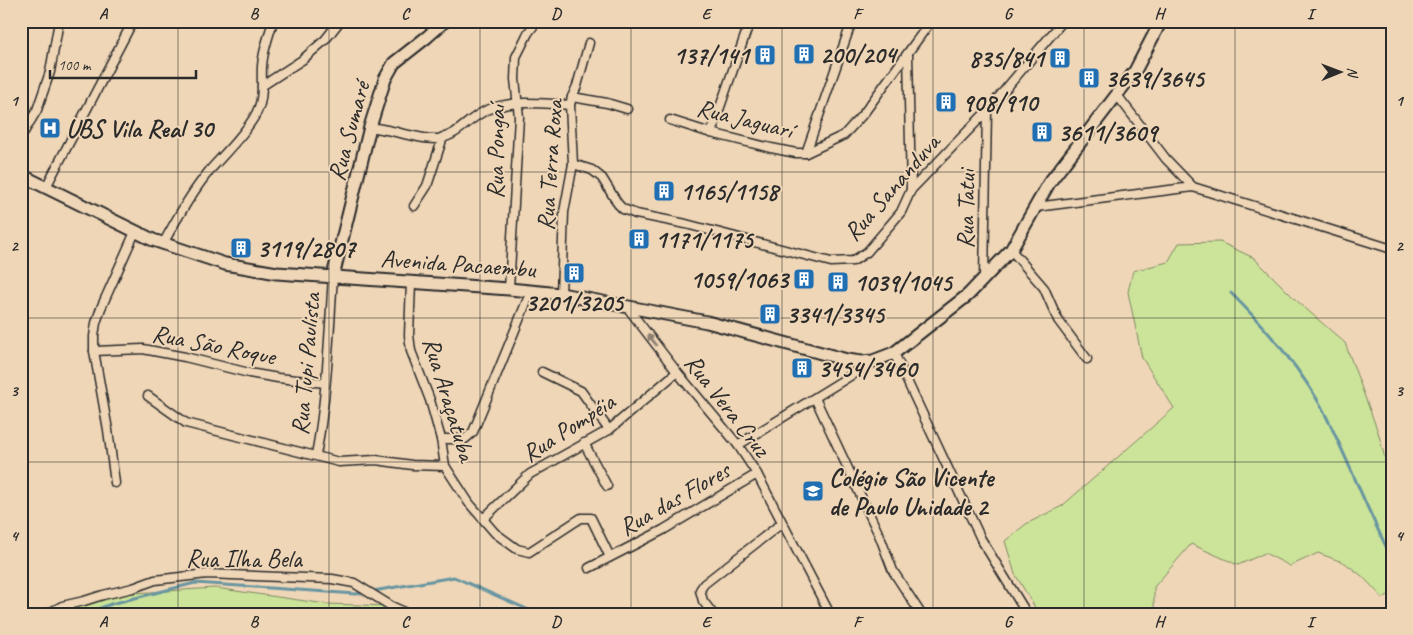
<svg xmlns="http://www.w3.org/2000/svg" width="1413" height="635" viewBox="0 0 1413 635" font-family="Caveat,sans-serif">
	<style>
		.green { fill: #cce499; stroke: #7c8862 }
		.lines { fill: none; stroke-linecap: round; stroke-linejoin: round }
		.stream { stroke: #6795a1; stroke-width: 3 }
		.street-casing { stroke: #2b2b2b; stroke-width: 11 }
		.secondary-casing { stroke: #2b2b2b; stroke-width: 15 }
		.street { stroke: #efd6b7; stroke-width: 8 }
		.secondary { stroke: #efd6b7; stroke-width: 11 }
		.oneway { fill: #8d8071 }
		.grid { fill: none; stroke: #2b2b2b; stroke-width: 1; stroke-opacity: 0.55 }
		.labels { text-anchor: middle; stroke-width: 4; stroke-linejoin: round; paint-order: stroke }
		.poi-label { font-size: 25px; font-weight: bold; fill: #2b2b2b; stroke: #efd6b7; text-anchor: start }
		.street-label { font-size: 25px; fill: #2b2b2b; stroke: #efd6b7 }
		.neatline { fill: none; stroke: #2b2b2b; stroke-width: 2 }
		.grid-label { font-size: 16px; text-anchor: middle; font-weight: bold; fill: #2b2b2b }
	</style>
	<rect width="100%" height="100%" fill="#efd6b7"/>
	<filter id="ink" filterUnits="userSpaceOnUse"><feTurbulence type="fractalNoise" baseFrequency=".02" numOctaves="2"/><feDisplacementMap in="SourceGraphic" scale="10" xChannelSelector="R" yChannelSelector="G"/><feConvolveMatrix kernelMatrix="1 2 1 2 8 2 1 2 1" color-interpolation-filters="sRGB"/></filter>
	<g filter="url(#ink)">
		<g class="green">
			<path d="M 1220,242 L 1254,258 L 1297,301 L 1345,343 L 1378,432 L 1392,485 L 1392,593 L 1383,598 L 1362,576 L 1345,563 L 1318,553 L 1290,566 L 1265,553 L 1238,565 L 1191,544 L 1154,587 L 1154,614 L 1039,614 L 1015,574 L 1005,541 L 1026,524 L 1062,506 L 1174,408 L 1142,358 L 1128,292 L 1133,271 L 1168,262 L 1179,243 Z"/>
			<path d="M 215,588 L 326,604 L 391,606 L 409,614 L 51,614 L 103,595 Z"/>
		</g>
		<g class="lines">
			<g class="stream">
				<path d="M 1231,293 C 1265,327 1297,364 1321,406 C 1347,456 1366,509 1392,558"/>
				<path d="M 85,614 L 111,604 L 195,583 L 356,594 L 454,577 L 538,614"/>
			</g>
			<g class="street-casing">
				<g id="street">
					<path d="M 908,54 L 911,190"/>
					<path d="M 262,86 L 302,60 L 325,40 L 340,21"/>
					<path d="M 1117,95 L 1166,159 L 1193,187"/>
					<path d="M 572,97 L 607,103 L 627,109"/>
					<path d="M 670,120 L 711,133 L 771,148 L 796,153 L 806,153 L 844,135 L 864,113 L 931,21"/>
					<path d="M 370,127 C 382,129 393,131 404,134 C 415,136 426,140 438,139 C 460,135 468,118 487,110 C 513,99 542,104 570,105"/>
					<path d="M 711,133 L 750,21"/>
					<path d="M 21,137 L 37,110 L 50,72 L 59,21"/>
					<path d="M 806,153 L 852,21"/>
					<path d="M 573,164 L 592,170 L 602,178 L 618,204 L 623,209 L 636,214 L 686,224 L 831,262 L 853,261 L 867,252 L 901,212 L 911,190 L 987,111 L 1063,21"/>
					<path d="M 46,187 L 133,21"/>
					<path d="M 414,206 L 427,186 L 443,137"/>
					<path d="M 1036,207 L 1193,187 L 1392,249"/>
					<path d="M 163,244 C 177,218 191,193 210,170 C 224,154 252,127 259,107 C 264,94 261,80 262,66 C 263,50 269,36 273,21"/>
					<path d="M 1011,250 L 1044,288 L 1058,320 L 1087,359"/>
					<path d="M 984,278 L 987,111"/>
					<path d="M 411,283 L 409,335 L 411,351 L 430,400 L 441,439 L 445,466 L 469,503 L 495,533 L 517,549 L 529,552 L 581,518 L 591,518 L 610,557"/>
					<path d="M 509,289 L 519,117 L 515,79 L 516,57 L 528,33 L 537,21"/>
					<path d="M 561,294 L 564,212 L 573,164 L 570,105 L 572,97 L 577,86 L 589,43"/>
					<path d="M 627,307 L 677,372 L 738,445 L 757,474 L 830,614"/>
					<path d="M 94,351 L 143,349 L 185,357 L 249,373 L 278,378 L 325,383"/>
					<path d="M 894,353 L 981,539 L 1027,614"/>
					<path d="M 542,372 L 581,391 L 609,430"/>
					<path d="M 148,396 L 186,423 L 339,462 L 376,460 L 412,465 L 445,466"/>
					<path d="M 815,398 L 880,537 L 893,571 L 921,614"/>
					<path d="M 441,439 L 465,439 L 473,432 L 531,291"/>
					<path d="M 584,443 L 607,486"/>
					<path d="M 738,445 L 871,363"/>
					<path d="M 316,455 C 327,397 329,336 333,276"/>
					<path d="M 115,483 L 108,430 L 94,351 L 94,336 L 96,323 L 101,308 L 135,232"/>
					<path d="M 483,519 L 530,474 L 609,430 L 677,372"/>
					<path d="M 589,568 L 663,530 L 757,474"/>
					<path d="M 47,614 L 62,606 L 84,601 L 103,595 L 133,588 L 155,580 L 207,574 L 332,579 L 354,583 L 391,606 L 409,614"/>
					<path d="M 713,614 L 703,601 L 700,590 L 704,584 L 782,523"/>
				</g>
			</g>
			<g class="secondary-casing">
				<g id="secondary">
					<path d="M 21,175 L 153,240 L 225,264 L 277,273 L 509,289 L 561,294 L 707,322 L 847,360 L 861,362 L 873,361 L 894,353 L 968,295 L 1011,250 L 1049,183 L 1135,71 L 1161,21"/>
					<path d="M 333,276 L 370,127 L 385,79 L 394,63 L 427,37 L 445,21"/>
				</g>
			</g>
			<use href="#street" class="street"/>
			<use href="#secondary" class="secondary"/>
		</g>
		<defs><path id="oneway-solid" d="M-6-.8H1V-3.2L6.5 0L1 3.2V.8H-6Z" transform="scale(1.25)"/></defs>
		<use class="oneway" href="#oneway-solid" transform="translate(652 340) rotate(-128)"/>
	</g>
	<path class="grid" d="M 178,21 L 178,614M 329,21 L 329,614M 480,21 L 480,614M 631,21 L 631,614M 782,21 L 782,614M 933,21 L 933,614M 1084,21 L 1084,614M 1235,21 L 1235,614M 21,172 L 1392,172M 21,318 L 1392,318M 21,462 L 1392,462"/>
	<defs>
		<g id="building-square" transform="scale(1.125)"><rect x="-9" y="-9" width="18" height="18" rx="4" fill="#1f6fb2" stroke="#efd6b7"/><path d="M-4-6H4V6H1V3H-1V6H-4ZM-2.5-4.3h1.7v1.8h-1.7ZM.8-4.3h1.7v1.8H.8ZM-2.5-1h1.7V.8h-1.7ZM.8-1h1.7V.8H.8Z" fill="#fff"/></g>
		<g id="hospital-square" transform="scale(1.125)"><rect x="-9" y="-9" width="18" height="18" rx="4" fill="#1f6fb2" stroke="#efd6b7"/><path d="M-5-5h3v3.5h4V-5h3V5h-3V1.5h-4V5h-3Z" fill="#fff"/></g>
		<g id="school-square" transform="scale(1.125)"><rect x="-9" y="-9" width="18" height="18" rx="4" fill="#1f6fb2" stroke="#efd6b7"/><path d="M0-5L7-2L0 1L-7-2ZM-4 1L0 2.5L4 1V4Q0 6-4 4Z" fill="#fff"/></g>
	</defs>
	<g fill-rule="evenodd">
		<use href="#building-square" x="804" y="54"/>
		<use href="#building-square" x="765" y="55"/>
		<use href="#building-square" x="1060" y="58"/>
		<use href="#building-square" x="1089" y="78"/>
		<use href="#building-square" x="946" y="102"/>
		<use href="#hospital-square" x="50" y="128"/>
		<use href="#building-square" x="1042" y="132"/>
		<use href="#building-square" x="664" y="191"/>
		<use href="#building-square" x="639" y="239"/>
		<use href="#building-square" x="241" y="248"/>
		<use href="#building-square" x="574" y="273"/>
		<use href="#building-square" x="804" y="279"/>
		<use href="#building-square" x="838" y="282"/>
		<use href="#building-square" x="770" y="314"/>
		<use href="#building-square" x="802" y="368"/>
		<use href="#school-square" x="813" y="491"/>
	</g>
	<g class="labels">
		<g class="poi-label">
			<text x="820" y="63">200/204</text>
			<text x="749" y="64" text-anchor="end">137/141</text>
			<text x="1044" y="67" text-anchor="end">835/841</text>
			<text x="1105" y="87">3639/3645</text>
			<text x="962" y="111">908/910</text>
			<text x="66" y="137">UBS Vila Real 30</text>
			<text x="1058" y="141">3611/3609</text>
			<text x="680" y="200">1165/1158</text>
			<text x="655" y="248">1171/1175</text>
			<text x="257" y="257">3119/2807</text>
			<text x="788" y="288" text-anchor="end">1059/1063</text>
			<text x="854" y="291">1039/1045</text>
			<text x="574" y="311" text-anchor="middle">3201/3205</text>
			<text x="786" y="323">3341/3345</text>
			<text x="818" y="377">3454/3460</text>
			<text x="829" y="486">Colégio São Vicente<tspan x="829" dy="29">de Paulo Unidade 2</tspan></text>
		</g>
		<g class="street-label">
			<text transform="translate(745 118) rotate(14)" y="9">Rua Jaguarí</text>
			<text transform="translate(348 131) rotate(-75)" y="9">Rua Sumaré</text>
			<text transform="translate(495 152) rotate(-89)" y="9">Rua Pongaí</text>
			<text transform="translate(549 165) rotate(-86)" y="9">Rua Terra Roxa</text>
			<text transform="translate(891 187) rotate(-49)" y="9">Rua Sananduva</text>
			<text transform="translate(965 209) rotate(-89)" y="9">Rua Tatui</text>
			<text transform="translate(458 263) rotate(4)" y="9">Avenida Pacaembu</text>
			<text transform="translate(214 344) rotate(11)" y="9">Rua São Roque</text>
			<text transform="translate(305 364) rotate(-85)" y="9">Rua Tupi Paulista</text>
			<text transform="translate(450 399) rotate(73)" y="9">Rua Araçatuba</text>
			<text transform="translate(728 405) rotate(52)" y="9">Rua Vera Cruz</text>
			<text transform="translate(568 427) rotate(-33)" y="9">Rua Pompéia</text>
			<text transform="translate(674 498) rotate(-30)" y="9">Rua das Flores</text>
			<text x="244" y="567">Rua Ilha Bela</text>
		</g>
	</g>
	<rect width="1413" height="635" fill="none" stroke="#efd6b7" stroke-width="55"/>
	<g transform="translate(1340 72) rotate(89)" stroke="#efd6b7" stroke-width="4" paint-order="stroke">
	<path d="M0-4L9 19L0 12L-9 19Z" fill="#2b2b2b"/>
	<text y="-8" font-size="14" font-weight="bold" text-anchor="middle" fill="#2b2b2b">N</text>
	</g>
	<path d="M50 70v8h146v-8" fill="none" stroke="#2b2b2b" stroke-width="2.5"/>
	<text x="58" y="70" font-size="15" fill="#2b2b2b" stroke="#efd6b7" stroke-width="4" paint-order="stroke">100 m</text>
	<rect x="28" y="28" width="1358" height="580" class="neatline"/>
	<g class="grid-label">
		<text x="103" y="19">A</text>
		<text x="254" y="19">B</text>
		<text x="405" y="19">C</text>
		<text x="556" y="19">D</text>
		<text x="706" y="19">E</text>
		<text x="857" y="19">F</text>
		<text x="1008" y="19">G</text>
		<text x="1159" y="19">H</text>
		<text x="1310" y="19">I</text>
		<text x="14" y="106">1</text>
		<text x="1399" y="106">1</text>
		<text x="14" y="251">2</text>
		<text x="1399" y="251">2</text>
		<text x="14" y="396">3</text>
		<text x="1399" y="396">3</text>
		<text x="14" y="541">4</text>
		<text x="1399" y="541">4</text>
		<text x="103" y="627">A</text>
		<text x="254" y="627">B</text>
		<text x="405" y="627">C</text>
		<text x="556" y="627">D</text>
		<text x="706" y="627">E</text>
		<text x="857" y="627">F</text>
		<text x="1008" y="627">G</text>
		<text x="1159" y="627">H</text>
		<text x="1310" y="627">I</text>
	</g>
</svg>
